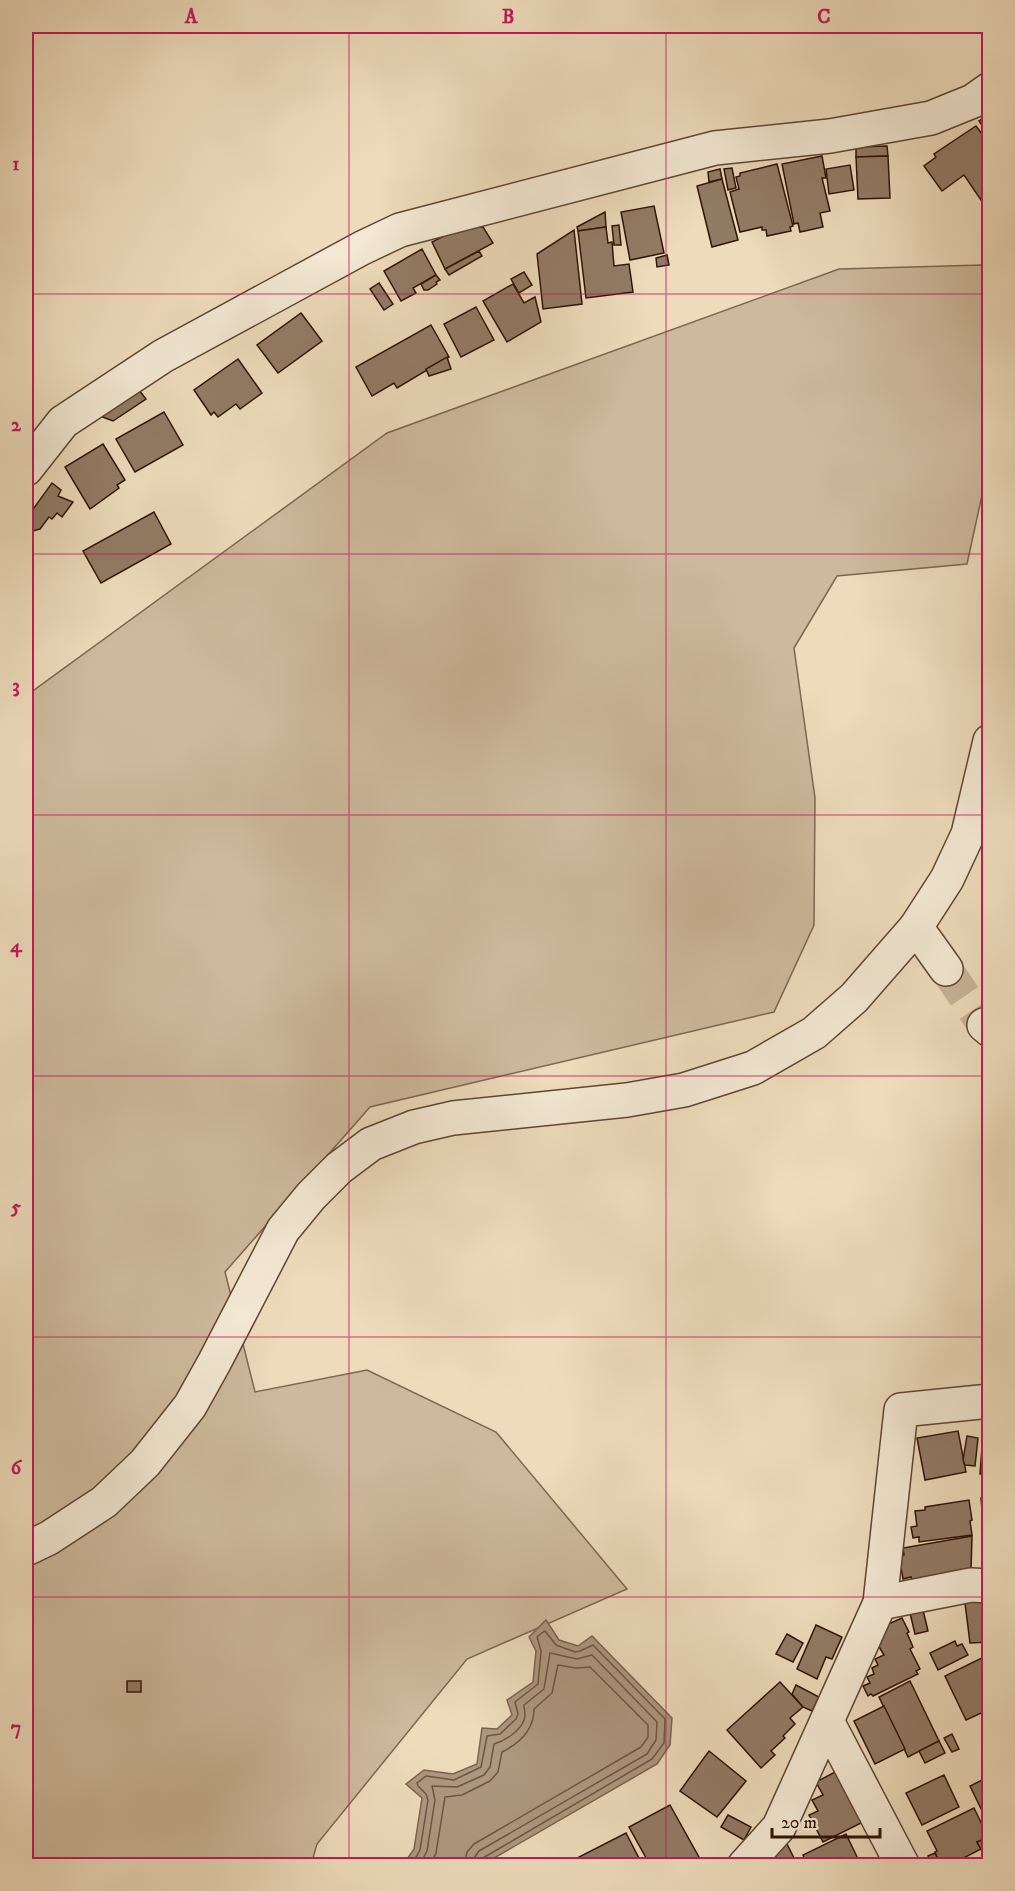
<svg xmlns="http://www.w3.org/2000/svg" width="1015" height="1891" viewBox="0 0 1015 1891" font-family="'IM FELL DW Pica',serif">
	<style>
		.green { fill: #cdb99c; stroke: #7e6652; stroke-width: 1.5 }
		.water { fill: #ad977e; stroke: #7b624e; stroke-width: 1.5 }
		.lines { fill: none; stroke-linecap: round; stroke-linejoin: round }
		.shore { stroke: #6e5542; stroke-width: 1.5 }
		.building { fill: #927b65; stroke: #301307; stroke-width: 1.5 }
		.minor-tunnel { stroke: #c7b397; stroke-width: 33; stroke-dasharray: 33 16; stroke-linecap: butt }
		.minor-casing { stroke: #5f4534; stroke-width: 36 }
		.minor { stroke: #f3e8d3; stroke-width: 33 }
		.grid { fill: none; stroke: #c2185b; stroke-width: 1.5; stroke-opacity: 0.55 }
		.neatline { fill: none; stroke: #c2185b; stroke-width: 2 }
		.grid-label { font-size: 20px; text-anchor: middle; font-weight: bold; fill: #c2185b }
	</style>
	<rect width="100%" height="100%" fill="#eddbbb"/>
	<filter id="stains"><feTurbulence type="fractalNoise" baseFrequency=".00333" numOctaves="4"/><feColorMatrix values="0 0 0 0 .2 0 0 0 0 .09 0 0 0 0 .02 0 0 0 .5 -.17"/></filter>
	<radialGradient id="worn" r=".72"><stop offset=".6" stop-color="#630" stop-opacity="0"/><stop offset="1" stop-color="#630" stop-opacity=".3"/></radialGradient>
	<path class="green" d="M 983,265 L 989,270 L 989,463 L 967,564 L 837,576 L 794,648 L 815,798 L 814,925 L 774,1012 L 370,1107 L 225,1272 L 255,1392 L 367,1370 L 496,1432 L 627,1589 L 467,1659 L 317,1844 L 311,1865 L 26,1865 L 26,696 L 387,433 L 839,269 Z"/>
	<path class="water" d="M 546,1620 L 559,1640 L 578,1646 L 592,1636 L 672,1718 L 670,1745 L 657,1764 L 482,1865 L 403,1865 L 414,1849 L 422,1798 L 406,1784 L 424,1770 L 453,1774 L 477,1764 L 482,1728 L 497,1729 L 512,1715 L 507,1700 L 533,1682 L 536,1651 L 529,1637 Z"/>
	<g class="lines">
		<g class="shore">
			<path d="M 411,1866 L 420,1850 L 428,1800 L 426,1794 L 418,1786 L 417,1783 L 426,1776 L 454,1780 L 481,1767 L 487,1736 L 500,1734 L 516,1719 L 518,1714 L 515,1702 L 538,1684 L 541,1651 L 537,1637 L 543,1632 L 545,1631 L 556,1645 L 575,1652 L 580,1651 L 593,1645 L 665,1719 L 664,1743 L 652,1759 L 483,1858 L 480,1866"/>
			<path d="M 419,1866 L 427,1851 L 435,1800 L 432,1786 L 457,1787 L 484,1775 L 490,1767 L 494,1744 C 505,1741 520,1731 524,1720 C 526,1715 524,1709 524,1705 L 544,1689 L 550,1653 L 577,1659 L 592,1655 L 657,1722 L 656,1740 L 647,1754 L 479,1851 L 474,1858 L 473,1866"/>
			<path d="M 430,1866 L 436,1853 L 445,1797 L 462,1795 L 490,1781 L 498,1772 L 502,1752 C 520,1743 534,1729 534,1709 L 552,1693 L 558,1665 L 576,1668 L 590,1667 L 648,1725 L 648,1737 L 641,1747 L 474,1844 L 467,1852 L 464,1866"/>
		</g>
	</g>
	<g class="building">
		<path d="M 989,114 L 990,116 L 990,138 L 979,121 Z"/>
		<path d="M 976,126 L 990,145 L 990,195 L 981,200 L 964,175 L 942,191 L 924,166 L 936,157 L 934,154 Z"/>
		<path d="M 887,146 L 888,156 L 856,157 L 856,147 Z"/>
		<path d="M 822,156 L 826,178 L 822,178 L 830,211 L 820,213 L 823,227 L 800,232 L 798,223 L 794,224 L 782,164 Z"/>
		<path d="M 888,156 L 890,198 L 858,199 L 856,157 Z"/>
		<path d="M 777,164 L 793,226 L 790,227 L 791,231 L 767,236 L 766,230 L 762,230 L 762,227 L 740,232 L 730,192 L 739,189 L 736,177 L 740,176 L 740,173 Z"/>
		<path d="M 850,165 L 854,190 L 829,194 L 826,169 Z"/>
		<path d="M 732,168 L 736,188 L 728,190 L 724,169 Z"/>
		<path d="M 720,169 L 722,179 L 709,182 L 708,172 Z"/>
		<path d="M 722,179 L 738,240 L 712,247 L 697,186 Z"/>
		<path d="M 654,206 L 664,253 L 630,260 L 621,212 Z"/>
		<path d="M 605,212 L 606,227 L 578,231 L 577,227 Z"/>
		<path d="M 619,225 L 621,245 L 614,245 L 612,226 Z"/>
		<path d="M 466,227 L 483,227 L 493,243 L 445,269 L 432,242 L 457,229 Z"/>
		<path d="M 606,227 L 608,243 L 612,242 L 614,266 L 629,264 L 633,292 L 586,298 L 578,231 Z"/>
		<path d="M 574,230 L 582,304 L 543,309 L 537,254 Z"/>
		<path d="M 422,249 L 436,275 L 413,288 L 416,293 L 401,301 L 384,271 Z"/>
		<path d="M 479,251 L 482,256 L 449,275 L 445,269 Z"/>
		<path d="M 667,255 L 669,265 L 657,267 L 656,258 Z"/>
		<path d="M 524,272 L 532,285 L 519,293 L 511,279 Z"/>
		<path d="M 436,275 L 440,280 L 436,282 L 437,284 L 428,290 L 424,290 L 421,284 Z"/>
		<path d="M 379,283 L 393,304 L 384,310 L 370,289 Z"/>
		<path d="M 513,284 L 524,303 L 535,297 L 541,322 L 507,342 L 483,301 Z"/>
		<path d="M 476,307 L 494,340 L 461,357 L 444,324 Z"/>
		<path d="M 301,313 L 322,341 L 278,373 L 257,345 Z"/>
		<path d="M 431,325 L 449,357 L 397,388 L 394,383 L 372,396 L 356,367 Z"/>
		<path d="M 447,357 L 451,369 L 429,376 L 426,369 Z"/>
		<path d="M 238,359 L 262,393 L 240,409 L 236,404 L 218,417 L 214,412 L 211,415 L 194,390 Z"/>
		<path d="M 139,390 L 146,399 L 113,421 L 100,416 Z"/>
		<path d="M 164,412 L 183,445 L 135,472 L 116,439 Z"/>
		<path d="M 103,444 L 125,480 L 117,485 L 119,488 L 90,509 L 65,467 Z"/>
		<path d="M 52,483 L 61,490 L 58,496 L 73,502 L 62,517 L 57,513 L 52,519 L 49,517 L 40,529 L 29,532 L 26,530 L 26,519 Z"/>
		<path d="M 154,512 L 171,544 L 101,583 L 83,551 Z"/>
		<path d="M 984,1420 L 990,1420 L 990,1480 L 982,1480 L 982,1474 L 980,1474 Z"/>
		<path d="M 958,1431 L 966,1472 L 925,1480 L 917,1438 Z"/>
		<path d="M 967,1436 L 978,1438 L 975,1466 L 965,1465 L 963,1460 Z"/>
		<path d="M 981,1498 L 990,1498 L 990,1545 L 985,1545 Z"/>
		<path d="M 969,1500 L 972,1520 L 970,1521 L 972,1535 L 919,1542 L 919,1537 L 913,1538 L 911,1527 L 917,1526 L 915,1511 L 925,1510 L 925,1507 Z"/>
		<path d="M 972,1536 L 971,1570 L 912,1580 L 911,1577 L 903,1579 L 899,1556 L 904,1555 L 903,1548 Z"/>
		<path d="M 984,1597 L 985,1605 L 990,1605 L 990,1642 L 970,1643 L 965,1603 L 966,1603 L 966,1598 Z"/>
		<path d="M 923,1610 L 928,1631 L 915,1634 L 910,1613 Z"/>
		<path d="M 902,1618 L 909,1632 L 907,1633 L 913,1647 L 910,1649 L 920,1669 L 916,1671 L 918,1674 L 873,1696 L 871,1694 L 868,1696 L 863,1686 L 870,1683 L 867,1677 L 874,1674 L 872,1668 L 878,1665 L 875,1659 L 884,1655 L 878,1645 L 881,1643 L 886,1625 Z"/>
		<path d="M 816,1625 L 842,1637 L 832,1659 L 826,1657 L 817,1679 L 797,1669 Z"/>
		<path d="M 787,1634 L 803,1643 L 793,1662 L 776,1654 Z"/>
		<path d="M 955,1641 L 957,1646 L 962,1644 L 968,1655 L 938,1670 L 930,1653 Z"/>
		<path d="M 990,1654 L 990,1709 L 966,1720 L 945,1676 Z"/>
		<rect x="127" y="1681" width="14" height="11"/>
		<path d="M 910,1681 L 939,1741 L 908,1757 L 879,1697 Z"/>
		<path d="M 780,1682 L 803,1707 L 790,1718 L 795,1724 L 783,1736 L 785,1738 L 771,1751 L 775,1755 L 761,1768 L 727,1730 Z"/>
		<path d="M 796,1685 L 819,1697 L 812,1711 L 803,1707 L 792,1694 Z"/>
		<path d="M 884,1706 L 905,1749 L 875,1764 L 854,1721 Z"/>
		<path d="M 952,1734 L 959,1749 L 952,1752 L 944,1738 Z"/>
		<path d="M 939,1741 L 945,1753 L 925,1763 L 919,1751 Z"/>
		<path d="M 709,1751 L 746,1781 L 717,1817 L 680,1791 Z"/>
		<path d="M 841,1769 L 867,1820 L 823,1842 L 809,1815 L 818,1811 L 812,1800 L 823,1795 L 816,1782 Z"/>
		<path d="M 944,1775 L 959,1807 L 922,1825 L 906,1793 Z"/>
		<path d="M 990,1776 L 990,1822 L 988,1823 L 970,1786 Z"/>
		<path d="M 670,1805 L 700,1859 L 688,1866 L 660,1866 L 658,1861 L 650,1865 L 629,1827 Z"/>
		<path d="M 974,1808 L 988,1837 L 977,1842 L 981,1849 L 948,1866 L 941,1866 L 935,1852 L 937,1851 L 927,1831 Z"/>
		<path d="M 728,1815 L 751,1827 L 744,1840 L 721,1827 Z"/>
		<path d="M 626,1833 L 643,1866 L 581,1866 L 577,1858 Z"/>
		<path d="M 846,1834 L 859,1861 L 850,1866 L 808,1866 L 803,1855 Z"/>
		<path d="M 988,1837 L 990,1848 L 982,1851 L 977,1842 Z"/>
		<path d="M 785,1840 L 798,1866 L 779,1866 L 775,1857 Z"/>
		<path d="M 935,1853 L 941,1866 L 932,1866 L 928,1856 Z"/>
	</g>
	<g class="lines">
		<path class="minor-tunnel" d="M 946,969 L 984,1025"/>
		<g class="minor-casing">
			<g id="minor">
				<path d="M 26,469 L 63,422 L 163,356 L 362,248 L 400,230 L 715,148 L 830,136 L 931,118 L 973,101 L 990,89"/>
				<path d="M 916,927 L 946,969"/>
				<path d="M 984,1025 L 990,1030"/>
				<path d="M 26,1549 L 49,1538 L 104,1502 L 145,1463 L 190,1406 L 214,1363 L 283,1230 L 311,1196 L 339,1168 L 371,1144 L 414,1127 L 453,1118 L 627,1100 L 684,1090 L 753,1068 L 814,1033 L 854,998 L 916,927 L 947,879 L 968,834 L 990,741"/>
				<path d="M 880,1603 L 971,1585 L 990,1586"/>
				<path d="M 827,1721 L 903,1866"/>
				<path d="M 744,1866 L 779,1827 L 880,1603 L 901,1410 L 990,1401"/>
			</g>
		</g>
		<use href="#minor" class="minor"/>
	</g>
	<path class="grid" d="M 349,26 L 349,1866M 666,26 L 666,1866M 26,294 L 990,294M 26,554 L 990,554M 26,815 L 990,815M 26,1076 L 990,1076M 26,1337 L 990,1337M 26,1597 L 990,1597"/>
	<rect width="1015" height="1891" fill="none" stroke="#eddbbb" stroke-width="66"/>
	<path d="M772 1828v9h108v-9" fill="none" stroke="#301307" stroke-width="3"/>
	<text x="781" y="1828" font-size="18" fill="#301307" stroke="#f3e8d3" stroke-width="4.5" paint-order="stroke">20 m</text>
	<rect x="33" y="33" width="949" height="1825" class="neatline"/>
	<g class="grid-label">
		<text x="191" y="23">A</text>
		<text x="508" y="23">B</text>
		<text x="824" y="23">C</text>
		<text x="16" y="170">1</text>
		<text x="16" y="431">2</text>
		<text x="16" y="692">3</text>
		<text x="16" y="952">4</text>
		<text x="16" y="1213">5</text>
		<text x="16" y="1474">6</text>
		<text x="16" y="1734">7</text>
	</g>
	<rect width="100%" height="100%" filter="url(#stains)"/>
	<rect width="100%" height="100%" fill="url(#worn)"/>
</svg>
